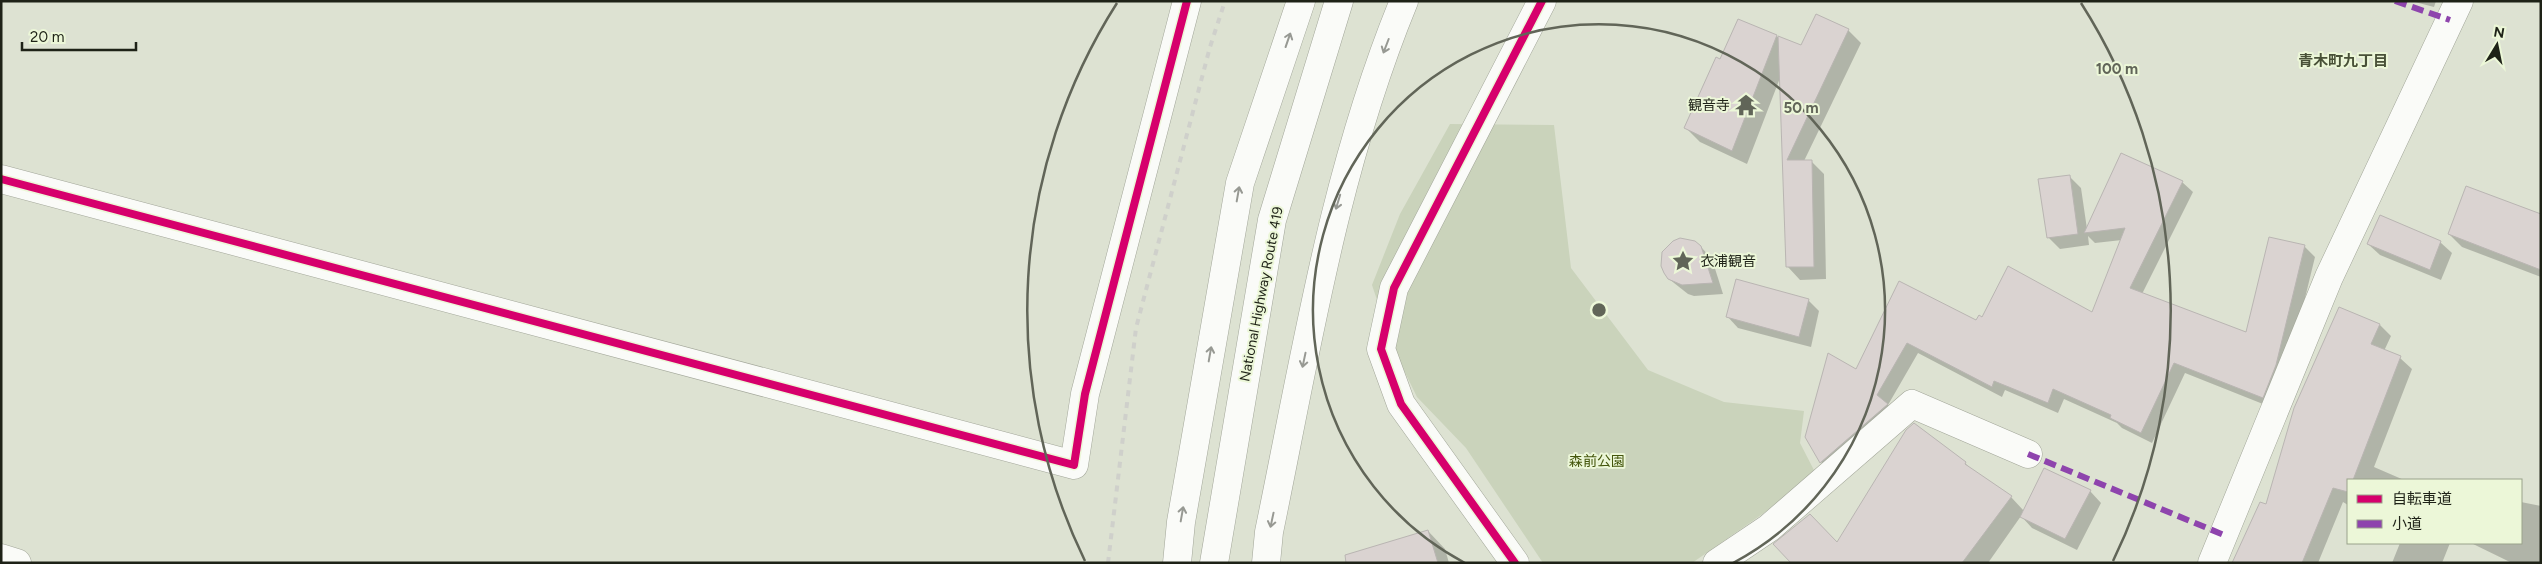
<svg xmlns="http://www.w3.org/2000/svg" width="2542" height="564" viewBox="0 0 2542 564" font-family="Figtree,'Noto Sans JP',sans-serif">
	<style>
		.green { fill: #cad3bb }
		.shadow { fill: #0003 }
		.building { fill: #dad3d1; stroke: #b9b5b2 }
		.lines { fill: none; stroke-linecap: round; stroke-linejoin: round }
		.minor-casing { stroke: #a2a699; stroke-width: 29 }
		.highway-casing { stroke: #a2a699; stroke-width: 29 }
		.minor { stroke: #fafbf8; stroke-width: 28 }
		.highway { stroke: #fafbf8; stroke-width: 28 }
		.rail { stroke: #cfd0cb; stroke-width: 4; stroke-dasharray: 6 6; stroke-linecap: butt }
		.quiet { stroke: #8e44ad; stroke-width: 6; stroke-dasharray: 12 6; stroke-linecap: butt }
		.cycleway-casing { stroke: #ecf7d8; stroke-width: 11 }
		.cycleway { stroke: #d6006c; stroke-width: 8 }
		.oneway { stroke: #979993 }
		.ring { fill: none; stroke: #616558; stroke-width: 2.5 }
		.labels { text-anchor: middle; stroke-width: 4; stroke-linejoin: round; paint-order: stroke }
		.poi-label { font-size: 14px; fill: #1e2217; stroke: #ecf7d8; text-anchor: end }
		.street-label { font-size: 14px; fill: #1e2217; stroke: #ecf7d8 }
		.park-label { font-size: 14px; fill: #44560c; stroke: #ecf7d8 }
		.neighbourhood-label { font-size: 15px; font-weight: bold; fill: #495138; stroke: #ecf7d8 }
		.centre { fill: #616558; stroke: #ecf7d8; stroke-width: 2.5 }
		.ring-label { font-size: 15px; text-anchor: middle; font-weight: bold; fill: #616558; stroke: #ecf7d8; stroke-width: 4; stroke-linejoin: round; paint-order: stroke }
	</style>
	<rect width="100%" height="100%" fill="#dde2d2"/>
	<path class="green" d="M 1450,124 L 1554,125 L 1571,268 L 1648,370 L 1724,402 L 1804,411 L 1800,443 L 1817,476 L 1692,563 L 1543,563 L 1466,448 L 1417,397 L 1393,348 L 1372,285 L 1400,214 Z"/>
	<g class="shadow">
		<path d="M 2411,1 L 2436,1 L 2434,7 Z"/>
		<path d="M 1738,20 L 1801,47 L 1848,30 L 1861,43 L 1804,161 L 1811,161 L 1824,174 L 1826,279 L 1800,280 L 1788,267 L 1780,78 L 1747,164 L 1700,142 L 1686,128 L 1721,61 Z"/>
		<path d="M 2069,176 L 2081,188 L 2087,229 L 2182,182 L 2193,192 L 2142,294 L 2247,334 L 2304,246 L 2315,257 L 2286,376 L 2273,408 L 2185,373 L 2152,443 L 2122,428 L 2117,423 L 2064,399 L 2058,413 L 2005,390 L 2002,397 L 1918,353 L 1888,405 L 1898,415 L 1832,472 L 1821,462 L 1806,437 L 1856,371 L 1900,283 L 1977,322 L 2093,313 L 2122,240 L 2095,243 L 2088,236 L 2089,245 L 2060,249 L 2048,237 Z"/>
		<path d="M 2541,215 L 2541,277 L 2462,247 L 2449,234 Z"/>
		<path d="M 1680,240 L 1701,247 L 1712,259 L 1723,294 L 1694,296 L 1688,294 L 1669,279 L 1663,252 L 1667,247 Z"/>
		<path d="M 2440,242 L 2452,253 L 2441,280 L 2380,255 L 2368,244 Z"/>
		<path d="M 1808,300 L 1819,311 L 1811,347 L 1738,328 L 1727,316 Z"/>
		<path d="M 2339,308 L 2380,325 L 2391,336 L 2384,351 L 2400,358 L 2412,369 L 2374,467 L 2404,480 L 2348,480 L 2348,505 L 2343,502 L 2318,563 L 2234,563 L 2267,506 Z"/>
		<path d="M 1965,463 L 1975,473 L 2011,497 L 2024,511 L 2090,491 L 2101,503 L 2077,550 L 2032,528 L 2021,516 L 1988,563 L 1793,563 L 1837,544 Z"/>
		<path d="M 2521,502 L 2541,506 L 2541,563 L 2512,563 L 2471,543 L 2521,543 Z"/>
		<path d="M 1428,531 L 1445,549 L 1449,563 L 1350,563 Z"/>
		<path d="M 2400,543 L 2450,543 L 2442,563 L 2392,563 Z"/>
	</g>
	<g class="building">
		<path d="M 1816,14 L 1849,29 L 1787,160 L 1812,160 L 1814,267 L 1786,267 L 1778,36 L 1801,45 Z"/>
		<path d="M 1738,19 L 1777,35 L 1732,151 L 1684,128 L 1716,57 L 1720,59 Z"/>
		<path d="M 2121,153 L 2183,181 L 2130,288 L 2246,332 L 2269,237 L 2305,245 L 2276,365 L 2263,398 L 2174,363 L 2141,433 L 2110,418 L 2111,415 L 2053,389 L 2048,403 L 1994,381 L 1992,387 L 1907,343 L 1877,395 L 1888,404 L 1820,463 L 1805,437 L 1828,353 L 1856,369 L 1899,281 L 1976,320 L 1979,315 L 1982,317 L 2008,266 L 2092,312 L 2125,228 L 2084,233 Z"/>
		<path d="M 2070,175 L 2078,234 L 2047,238 L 2038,179 Z"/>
		<path d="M 2466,186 L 2541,214 L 2541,270 L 2448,234 Z"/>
		<path d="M 2380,215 L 2441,241 L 2430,270 L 2367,244 Z"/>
		<path d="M 1680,238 L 1695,241 L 1701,246 L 1713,283 L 1682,285 L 1668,279 L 1664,273 L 1661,266 L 1662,252 L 1673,241 Z"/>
		<path d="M 1736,279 L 1809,299 L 1799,337 L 1726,317 Z"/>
		<path d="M 2339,307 L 2380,324 L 2371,344 L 2401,356 L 2353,480 L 2348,480 L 2348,492 L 2333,488 L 2302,563 L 2232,563 L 2260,502 L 2266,504 L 2294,408 Z"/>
		<path d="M 1914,423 L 1966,462 L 1965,464 L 2012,496 L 1962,563 L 1791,563 L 1773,544 L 1810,514 L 1837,542 L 1906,430 Z"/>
		<path d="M 2044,468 L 2091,490 L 2065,539 L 2020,517 Z"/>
		<path d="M 1428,530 L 1438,563 L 1346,563 L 1345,555 Z"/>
	</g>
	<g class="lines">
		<g class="minor-casing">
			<g id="minor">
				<path d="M 1,179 L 1074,465 L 1085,394 L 1187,1"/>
				<path d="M 1515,563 L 1401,404 L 1381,349 L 1394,288 L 1542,1"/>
				<path d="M 1717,563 L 1769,528 L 1912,404 L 2028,454"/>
				<path d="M 2212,563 L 2329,277 L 2459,1"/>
			</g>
		</g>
		<g class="highway-casing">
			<g id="highway">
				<path d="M 1,558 L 17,563"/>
				<path d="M 1177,563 L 1181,522 L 1240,183 L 1301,1"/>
				<path d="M 1214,563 L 1272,220 L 1339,1"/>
				<path d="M 1266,563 L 1269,532 C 1306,353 1334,171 1404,1"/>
			</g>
		</g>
		<use href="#minor" class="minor"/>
		<use href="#highway" class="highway"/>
		<path class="rail" d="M 1108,563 L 1136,328 L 1210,47 L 1225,1"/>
		<g class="quiet">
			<path d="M 2395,1 L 2450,20"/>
			<path d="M 2028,454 L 2224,535"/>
		</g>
		<g class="cycleway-casing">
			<g id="cycleway">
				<path d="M 1,179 L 1074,465 L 1085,394 L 1187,1"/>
				<path d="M 1515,563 L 1401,404 L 1381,349 L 1394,288 L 1542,1"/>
			</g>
		</g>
		<use href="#cycleway" class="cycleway"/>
	</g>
	<defs><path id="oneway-shaft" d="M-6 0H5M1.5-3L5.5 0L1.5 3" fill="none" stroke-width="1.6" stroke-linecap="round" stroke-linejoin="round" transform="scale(1.25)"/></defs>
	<g class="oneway">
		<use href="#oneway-shaft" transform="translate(1288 40) rotate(-71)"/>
		<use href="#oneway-shaft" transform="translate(1386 46) rotate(111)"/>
		<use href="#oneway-shaft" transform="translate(1238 194) rotate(-80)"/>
		<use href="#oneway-shaft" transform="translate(1338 202) rotate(107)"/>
		<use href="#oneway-shaft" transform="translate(1210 354) rotate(-80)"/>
		<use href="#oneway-shaft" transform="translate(1304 360) rotate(102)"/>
		<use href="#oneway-shaft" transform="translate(1182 514) rotate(-80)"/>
		<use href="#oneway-shaft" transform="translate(1272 520) rotate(102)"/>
	</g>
	<g class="ring">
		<path d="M1465 563A286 286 0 1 1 1733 563"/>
		<path d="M1085 561A572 572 0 0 1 1117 3M2081 3A572 572 0 0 1 2113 561"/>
	</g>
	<defs>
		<g id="temple-bare" transform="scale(1.725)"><path d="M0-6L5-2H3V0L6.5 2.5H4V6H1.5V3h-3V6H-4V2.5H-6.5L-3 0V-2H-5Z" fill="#616558" stroke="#ecf7d8" stroke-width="2.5" paint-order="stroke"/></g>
		<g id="sight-bare" transform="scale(1.725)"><path d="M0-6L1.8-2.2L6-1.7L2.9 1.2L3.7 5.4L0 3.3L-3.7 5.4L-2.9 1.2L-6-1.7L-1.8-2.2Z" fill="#616558" stroke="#ecf7d8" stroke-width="2.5" paint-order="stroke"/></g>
	</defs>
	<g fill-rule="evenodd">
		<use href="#temple-bare" x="1746" y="105"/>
		<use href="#sight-bare" x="1683" y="261"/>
	</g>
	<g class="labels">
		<g class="poi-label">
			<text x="1730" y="110">観音寺</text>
			<text x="1700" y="266" text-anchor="start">衣浦観音</text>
		</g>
		<g class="street-label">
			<text transform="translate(1261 294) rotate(-79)" y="5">National Highway Route 419</text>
		</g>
		<g class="park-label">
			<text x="1597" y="466">森前公園</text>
		</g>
		<g class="neighbourhood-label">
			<text x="2343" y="66">青木町九丁目</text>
		</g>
	</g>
	<circle cx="1599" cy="310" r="8" class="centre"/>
	<g class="ring-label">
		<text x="2117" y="74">100 m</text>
		<text x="1801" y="113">50 m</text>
	</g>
	<rect width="2542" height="564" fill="none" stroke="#1e2217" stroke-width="5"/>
	<rect x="2347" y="479" width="175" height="65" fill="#ecf7d8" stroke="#9aa28b"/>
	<rect x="2357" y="495" width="25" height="8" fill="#d6006c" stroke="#9aa28b"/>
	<text x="2392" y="504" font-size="15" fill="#1e2217">自転車道</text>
	<rect x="2357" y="520" width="25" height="8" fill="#8e44ad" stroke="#9aa28b"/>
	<text x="2392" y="529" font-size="15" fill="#1e2217">小道</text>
	<g transform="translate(2497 45) rotate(10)" stroke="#ecf7d8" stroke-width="4" paint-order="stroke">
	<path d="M0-4L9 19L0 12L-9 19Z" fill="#1e2217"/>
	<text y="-8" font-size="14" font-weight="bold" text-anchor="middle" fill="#1e2217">N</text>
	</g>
	<path d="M22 42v8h114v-8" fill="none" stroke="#1e2217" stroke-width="2.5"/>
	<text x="30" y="42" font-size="15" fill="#1e2217" stroke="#ecf7d8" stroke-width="4" paint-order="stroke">20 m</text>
</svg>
